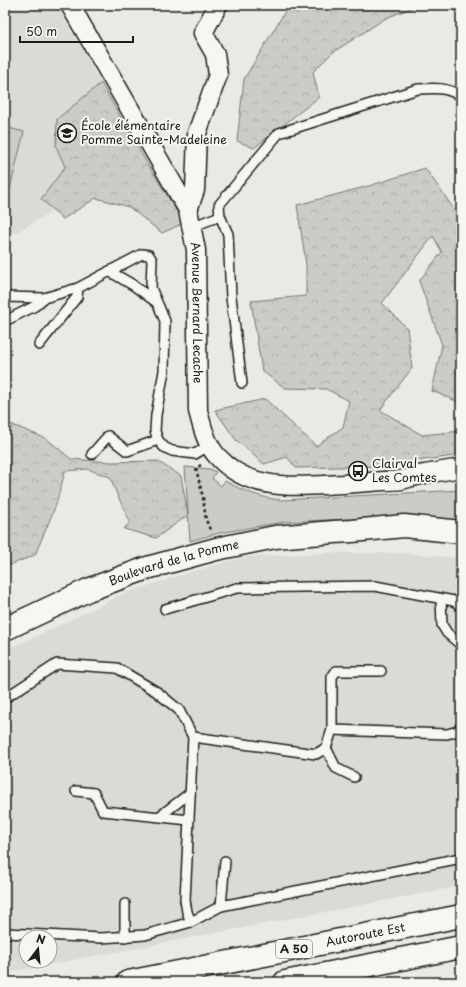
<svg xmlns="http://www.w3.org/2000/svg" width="466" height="987" viewBox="0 0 466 987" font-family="'Playpen Sans',sans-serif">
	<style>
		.built { fill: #dadad6; fill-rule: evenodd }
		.green { fill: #cbcbc7; stroke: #747472 }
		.forest { fill: url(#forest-crowns); stroke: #747472 }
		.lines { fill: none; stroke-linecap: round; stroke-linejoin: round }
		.lane-casing { stroke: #1c1c1c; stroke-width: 12 }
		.street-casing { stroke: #1c1c1c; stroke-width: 21 }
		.secondary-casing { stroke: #1c1c1c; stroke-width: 25 }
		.highway-casing { stroke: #1c1c1c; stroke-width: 25 }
		.path { stroke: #1c1c1c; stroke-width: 2.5; stroke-dasharray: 3 3; stroke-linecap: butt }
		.lane { stroke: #f6f6f2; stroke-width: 9 }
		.street { stroke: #f6f6f2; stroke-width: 18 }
		.secondary { stroke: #f6f6f2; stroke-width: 22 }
		.highway { stroke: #f6f6f2; stroke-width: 22 }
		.labels { text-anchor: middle; stroke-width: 4; stroke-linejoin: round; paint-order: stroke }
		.shield { fill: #f6f6f2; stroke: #5d5d5c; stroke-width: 1 }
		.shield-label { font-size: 11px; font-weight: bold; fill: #1c1c1c }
		.poi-label { font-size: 12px; fill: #1c1c1c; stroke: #f6f6f2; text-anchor: start }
		.street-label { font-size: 12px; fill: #1c1c1c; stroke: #f6f6f2 }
	</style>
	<defs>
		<pattern id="forest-crowns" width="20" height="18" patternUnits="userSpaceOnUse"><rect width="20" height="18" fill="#cbcbc7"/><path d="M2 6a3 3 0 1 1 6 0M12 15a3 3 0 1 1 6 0" fill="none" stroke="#aeaeaa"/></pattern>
	</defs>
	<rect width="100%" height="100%" fill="#e9e9e5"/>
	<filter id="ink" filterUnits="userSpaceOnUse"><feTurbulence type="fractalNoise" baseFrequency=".025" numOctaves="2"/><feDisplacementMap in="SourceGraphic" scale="8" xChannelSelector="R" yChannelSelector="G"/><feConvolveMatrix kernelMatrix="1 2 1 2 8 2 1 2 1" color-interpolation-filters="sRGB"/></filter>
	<g filter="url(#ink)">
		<g class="built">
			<path d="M 5,5 L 57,5 L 115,108 L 144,158 L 15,233 L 5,231 Z"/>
			<path d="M 326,553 L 399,553 L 461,558 L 461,886 L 5,973 L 5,650 L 48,631 L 125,593 L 194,571 L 245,557 ZM 26,937 L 50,937 L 50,961 L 26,961 Z"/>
		</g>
		<g class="green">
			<path d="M 5,127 L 24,132 L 5,209 Z"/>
			<path d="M 185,467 L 210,469 L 216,472 L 212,478 L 221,486 L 225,481 C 243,491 261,498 281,500 L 461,490 L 461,522 L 390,517 L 283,522 L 219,533 L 190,541 Z"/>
		</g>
		<g class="forest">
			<path d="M 289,5 L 419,5 L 386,18 L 332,53 L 313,72 L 319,97 L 254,148 L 237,141 L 244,79 Z"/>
			<path d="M 101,83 L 144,158 L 184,223 L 162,233 L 129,207 L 96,198 L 63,219 L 41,199 L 65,167 L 56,146 L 57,119 Z"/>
			<path d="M 425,168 L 461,219 L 461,236 L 457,246 L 461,252 L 461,403 L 432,391 L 442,345 L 419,281 L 442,252 L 433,236 L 382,303 L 407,328 L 412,368 L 380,410 L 422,435 L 461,431 L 461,450 L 454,456 L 378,466 L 296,468 L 287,457 L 264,464 L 236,440 L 215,410 L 265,399 L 316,446 L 343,427 L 349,401 L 326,389 L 285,388 L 262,371 L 251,301 L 306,296 L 306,264 L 297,205 L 369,186 Z"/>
			<path d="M 8,423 L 47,439 L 71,459 L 111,462 L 157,461 L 181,476 L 188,515 L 156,538 L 124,529 L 130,522 L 116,492 L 110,477 L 87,469 L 65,471 L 56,505 L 35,555 L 10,565 L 5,562 L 5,426 Z"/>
		</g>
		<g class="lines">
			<g class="lane-casing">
				<g id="lane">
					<path d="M 220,216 L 228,234 L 231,297 L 242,383"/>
					<path d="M 191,227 L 220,216 L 219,205 L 279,133 L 418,89 C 435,88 446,87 461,96"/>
					<path d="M 109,271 L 133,285 L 156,302"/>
					<path d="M 5,297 L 44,298 L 78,288 L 142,254 L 149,255 L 152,260 L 151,288 L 165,321 L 164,371 L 156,415 L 155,431 L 158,440 L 164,447 L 172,451 L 195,454 L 210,445"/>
					<path d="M 5,321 L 35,306 L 44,298"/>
					<path d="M 39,345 L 77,297 L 78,288"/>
					<path d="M 92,454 L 108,436 L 127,451 L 158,440"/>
					<path d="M 441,599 L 442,625 L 447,633 L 461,645"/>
					<path d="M 165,609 L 237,588 L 375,586 L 454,601 L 461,606"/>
					<path d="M 5,698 L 57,664 L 117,668 L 157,692 L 179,710 L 193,737 L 316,754 L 326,748 L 332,730 L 332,677 L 336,671 L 381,671"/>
					<path d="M 332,730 L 447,734 L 458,731 L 461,726"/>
					<path d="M 326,748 L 336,768 L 354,777"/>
					<path d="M 76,791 L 94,793 L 103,811 L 189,820"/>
					<path d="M 160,816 L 190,793"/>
					<path d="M 221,906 L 225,861"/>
					<path d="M 191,922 L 187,912 L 185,900 L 193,737"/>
					<path d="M 5,931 L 7,933 L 101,938 L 145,935 L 191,922 L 221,906 L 461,858"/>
					<path d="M 125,937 L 125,904"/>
				</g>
			</g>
			<g class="street-casing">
				<g id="street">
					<path id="s1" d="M 70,5 L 188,210 L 196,250 L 198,411 C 202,426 206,444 217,456 C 250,493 298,486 343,484 C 356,483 369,482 383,481 C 389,481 395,481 401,480 C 409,478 417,475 425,474 C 437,472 449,470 461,468"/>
					<path d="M 188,210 L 195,190 L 197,133 L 218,75 L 215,54 L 203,33 L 218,5"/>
				</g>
			</g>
			<g class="secondary-casing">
				<g id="secondary">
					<path id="s2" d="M 5,629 L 88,590 L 147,568 L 216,549 L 275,537 L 334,532 L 352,531 L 404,526 L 461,532"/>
				</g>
			</g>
			<g class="highway-casing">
				<g id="highway">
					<path id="s3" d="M 128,982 L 461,916"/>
					<path d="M 285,982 L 461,947"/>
				</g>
			</g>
			<path class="path" d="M 201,465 L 196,468 L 203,498 L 206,520 L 211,532"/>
			<use href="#lane" class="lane"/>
			<use href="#street" class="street"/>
			<use href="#secondary" class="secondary"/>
			<use href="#highway" class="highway"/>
		</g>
	</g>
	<defs>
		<g id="school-ring" transform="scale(1)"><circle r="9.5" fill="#f6f6f2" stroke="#1c1c1c" stroke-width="1.5"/><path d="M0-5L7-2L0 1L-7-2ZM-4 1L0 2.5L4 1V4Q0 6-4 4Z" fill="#1c1c1c"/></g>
		<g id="bus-ring" transform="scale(1)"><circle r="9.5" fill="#f6f6f2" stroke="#1c1c1c" stroke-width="1.5"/><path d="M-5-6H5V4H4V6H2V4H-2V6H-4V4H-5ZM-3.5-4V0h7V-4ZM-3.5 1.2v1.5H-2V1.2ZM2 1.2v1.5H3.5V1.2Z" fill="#1c1c1c"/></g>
	</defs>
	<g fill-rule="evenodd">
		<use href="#school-ring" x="67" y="133"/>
		<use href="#bus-ring" x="358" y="471"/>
	</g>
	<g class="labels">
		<rect class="shield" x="276" y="940" width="36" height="18" rx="3"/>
		<g class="shield-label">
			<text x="294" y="953">A 50</text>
		</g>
		<g class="poi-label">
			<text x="81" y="130">École élémentaire<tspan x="81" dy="14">Pomme Sainte-Madeleine</tspan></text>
			<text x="372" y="468">Clairval<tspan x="372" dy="14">Les Comtes</tspan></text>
		</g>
		<g class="street-label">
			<text dy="4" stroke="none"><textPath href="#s1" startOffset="340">Avenue Bernard Lecache</textPath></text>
			<text dy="4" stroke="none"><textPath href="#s2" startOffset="182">Boulevard de la Pomme</textPath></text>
			<text dy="4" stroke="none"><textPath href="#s3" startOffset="242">Autoroute Est</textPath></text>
		</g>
	</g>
	<rect width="466" height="987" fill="none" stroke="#f6f6f2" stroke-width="20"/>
	<rect x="10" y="10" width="446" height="967" fill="none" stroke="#1c1c1c" stroke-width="1.5" filter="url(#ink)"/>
	<g transform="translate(38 949) rotate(16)"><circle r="19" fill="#f6f6f2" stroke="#9f9f9c"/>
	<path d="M0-3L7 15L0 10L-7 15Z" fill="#1c1c1c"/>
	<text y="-6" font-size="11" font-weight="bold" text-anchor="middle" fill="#1c1c1c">N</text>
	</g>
	<path d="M20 36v6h113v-6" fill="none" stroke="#1c1c1c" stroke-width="2"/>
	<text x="26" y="36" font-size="12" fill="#1c1c1c" stroke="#f6f6f2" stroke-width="3" paint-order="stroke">50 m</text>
</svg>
